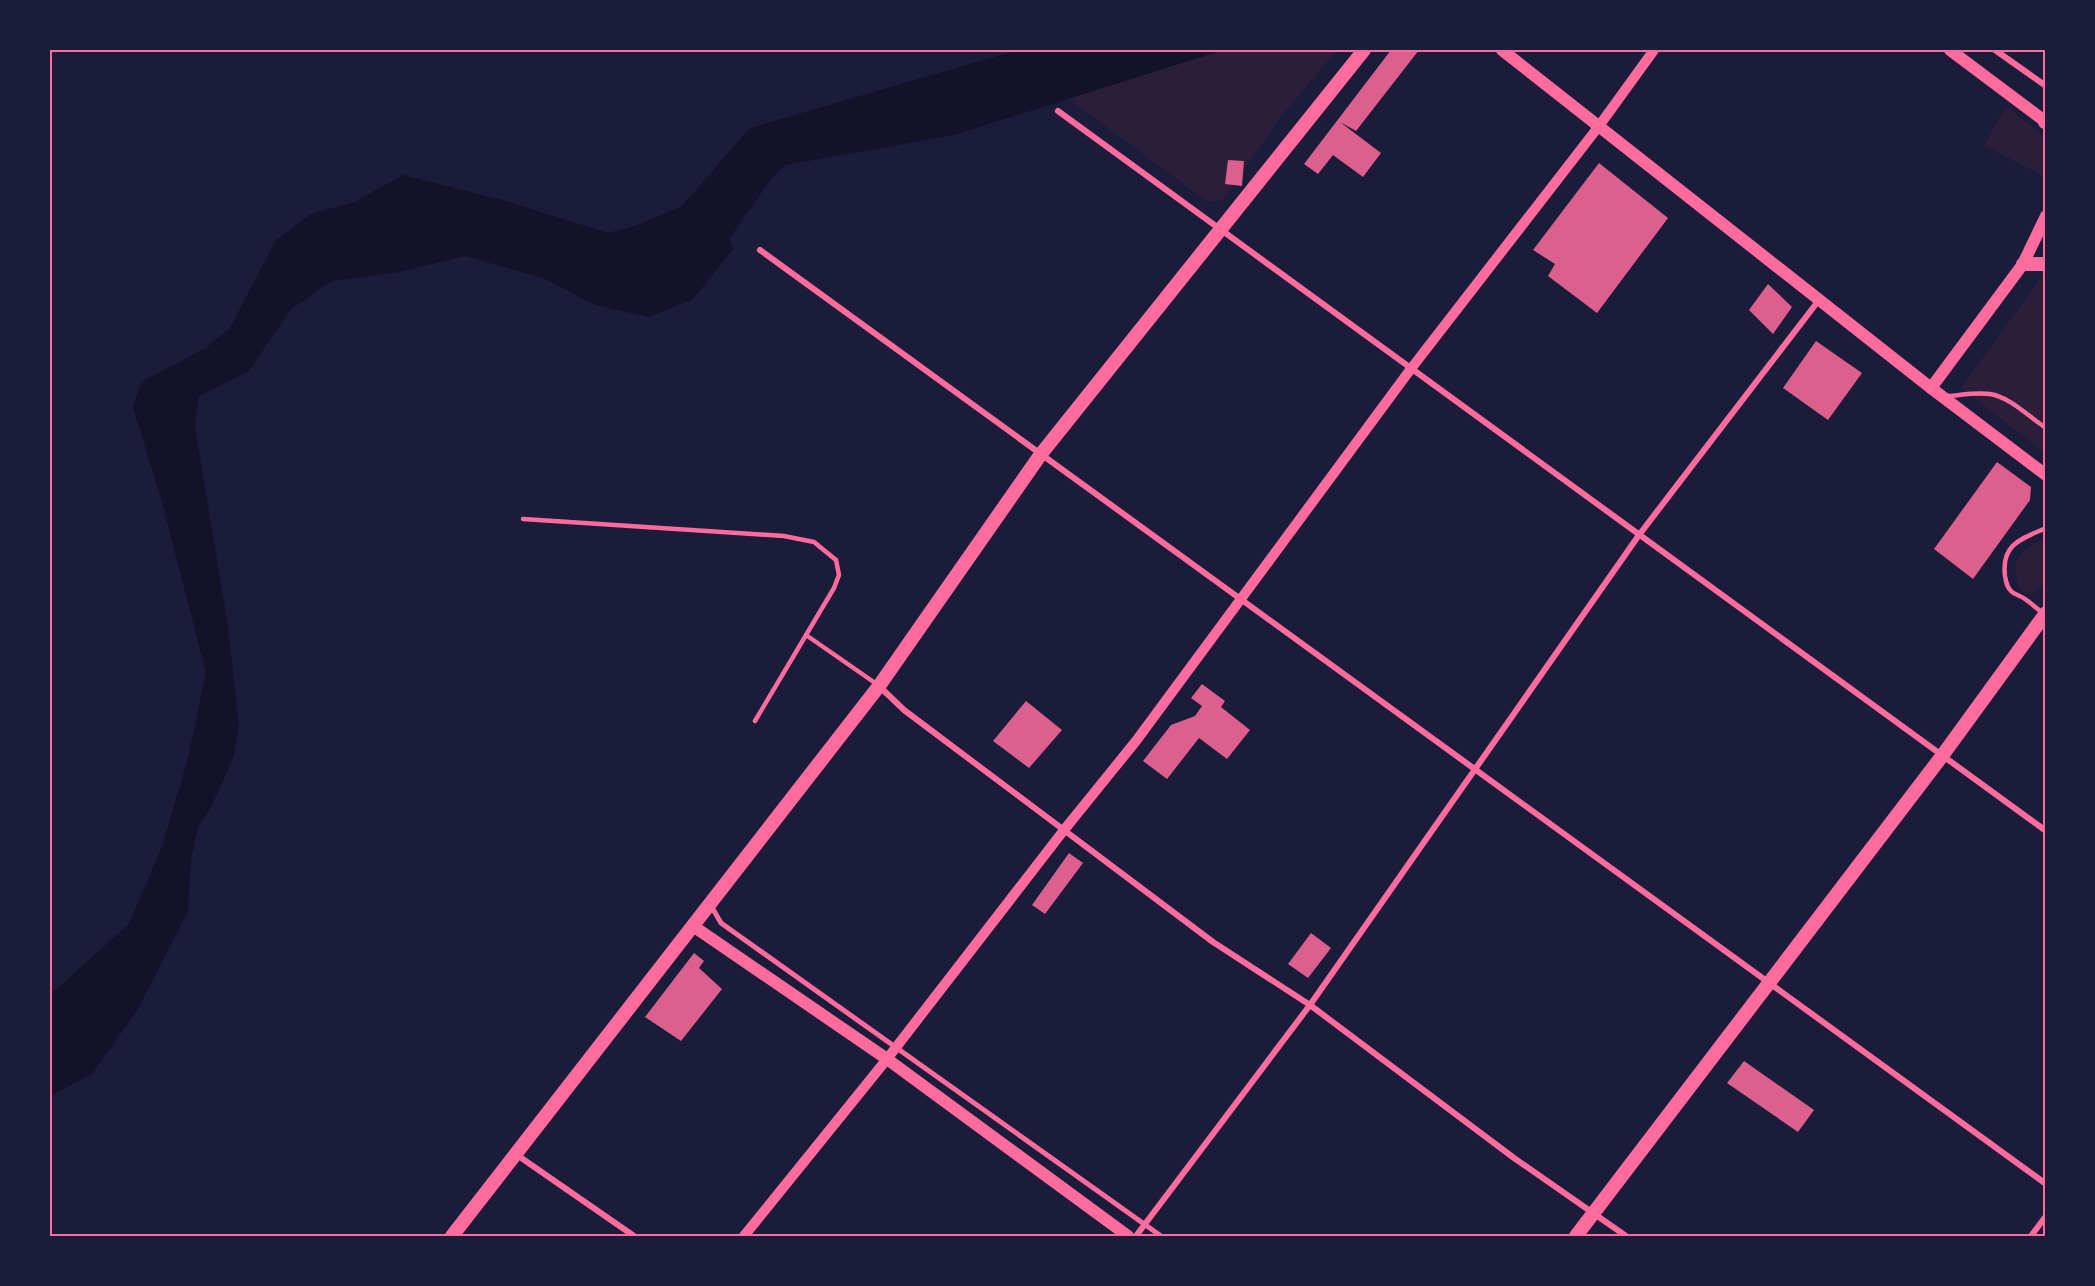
<svg xmlns="http://www.w3.org/2000/svg" width="2095" height="1286" viewBox="0 0 2095 1286" font-family="Cabin,sans-serif">
	<style>
		.green { fill: #2a1e3b }
		.water { fill: #12122b }
		.building { fill: #dd5f8e }
		.lines { fill: none; stroke-linecap: round; stroke-linejoin: round }
		.service { stroke: #ff6b9d; stroke-width: 4.5 }
		.pedestrian { stroke: #ff6b9d; stroke-width: 5 }
		.minor { stroke: #ff6b9d; stroke-width: 6 }
		.tertiary { stroke: #ff6b9d; stroke-width: 10 }
		.secondary { stroke: #ff6b9d; stroke-width: 12 }
		.primary { stroke: #ff6b9d; stroke-width: 14 }
		.neatline { fill: none; stroke: #ff6b9d; stroke-width: 2 }
	</style>
	<rect width="100%" height="100%" fill="#1b1b3a"/>
	<g class="green">
		<path d="M 1223,50 L 1337,50 L 1281,117 L 1222,200 L 1208,202 L 1067,98 Z"/>
		<path d="M 2006,107 C 2039,131 2051,133 2045,177 L 1984,145 Z"/>
		<path d="M 2045,243 L 2045,453 L 1961,388 L 2041,277 Z"/>
		<path d="M 2045,539 L 2045,581 L 2036,593 L 2025,594 C 2018,588 2017,585 2016,577 C 2012,555 2027,546 2045,539 Z"/>
	</g>
	<path class="water" d="M 1018,50 L 1223,50 L 954,135 L 785,165 L 771,179 L 729,239 L 733,249 L 693,299 L 649,317 L 595,305 L 543,278 L 465,256 L 399,272 L 332,281 L 291,309 L 249,371 L 199,396 L 195,428 L 228,627 L 239,726 L 233,758 L 211,807 L 198,827 L 191,860 L 188,911 L 138,1009 L 92,1074 L 50,1096 L 50,995 L 129,924 L 162,847 L 188,758 L 206,672 L 161,499 L 133,407 L 141,382 L 206,348 L 230,328 L 276,240 L 311,214 L 355,202 L 403,175 L 506,201 L 608,233 L 635,226 L 682,206 L 750,128 Z"/>
	<g class="building">
		<path d="M 1391,50 L 1419,50 L 1356,131 L 1340,122 L 1381,153 L 1363,177 L 1333,155 L 1318,174 L 1304,164 Z"/>
		<path d="M 1228,160 L 1244,161 L 1242,186 L 1225,184 Z"/>
		<path d="M 1599,163 L 1668,218 L 1597,313 L 1548,276 L 1555,264 L 1533,250 Z"/>
		<path d="M 1768,284 L 1792,307 L 1773,334 L 1749,310 Z"/>
		<path d="M 1816,341 L 1862,373 L 1828,420 L 1783,388 Z"/>
		<path d="M 1997,462 L 2031,487 L 2030,500 L 1973,579 L 1934,549 Z"/>
		<path d="M 1202,684 L 1225,701 L 1221,707 L 1250,730 L 1227,759 L 1199,738 L 1167,779 L 1143,761 L 1171,725 L 1195,716 L 1202,706 L 1191,698 Z"/>
		<path d="M 1026,701 L 1062,730 L 1029,768 L 993,741 Z"/>
		<path d="M 1069,853 L 1083,863 L 1045,914 L 1032,905 Z"/>
		<path d="M 1311,933 L 1331,948 L 1308,978 L 1288,964 Z"/>
		<path d="M 694,953 L 704,961 L 699,968 L 722,989 L 681,1041 L 645,1017 Z"/>
		<path d="M 1744,1061 L 1814,1110 L 1798,1132 L 1727,1083 Z"/>
	</g>
	<g class="lines">
		<g class="service">
			<path d="M 1948,396 C 1961,395 1976,392 1990,394 C 2010,397 2029,417 2046,428"/>
			<path d="M 523,519 L 784,536 L 814,542 L 836,560 L 839,575 L 834,588 L 755,721"/>
			<path d="M 2043,613 C 2037,609 2031,603 2025,599 C 2021,596 2016,595 2012,592 C 2007,588 2006,582 2005,576 C 2001,544 2021,539 2046,528"/>
			<path d="M 806,635 L 878,685"/>
		</g>
		<path class="pedestrian" d="M 710,904 L 721,923 L 1161,1236"/>
		<g class="minor">
			<path d="M 1995,50 L 2046,86"/>
			<path d="M 1058,111 L 2046,831"/>
			<path d="M 760,250 L 2046,1184"/>
			<path d="M 879,686 L 904,710 L 1213,942 L 1310,1005 L 1514,1158 L 1626,1236"/>
			<path d="M 517,1155 L 634,1236"/>
			<path d="M 1136,1236 L 1310,1005 L 1639,535 L 1819,300"/>
			<path d="M 2031,1236 L 2046,1216"/>
		</g>
		<path class="tertiary" d="M 744,1236 L 887,1059 L 1064,830 L 1136,741 L 1410,370 L 1599,126 L 1654,50"/>
		<g class="secondary">
			<path d="M 1502,50 L 1931,388 L 2046,475"/>
			<path d="M 1950,50 L 2046,122"/>
			<path d="M 1931,388 L 2023,264 L 2046,216"/>
			<path d="M 693,926 L 887,1059 L 1128,1236"/>
		</g>
		<g class="primary">
			<path d="M 2045,122 L 2046,122"/>
			<path d="M 2023,264 L 2046,264"/>
			<path d="M 452,1236 L 879,686 L 1041,454 L 1364,50"/>
			<path d="M 1576,1236 L 1942,756 L 2046,613"/>
		</g>
	</g>
	<rect width="2095" height="1286" fill="none" stroke="#1b1b3a" stroke-width="102"/>
	<rect x="51" y="51" width="1993" height="1184" class="neatline"/>
</svg>
